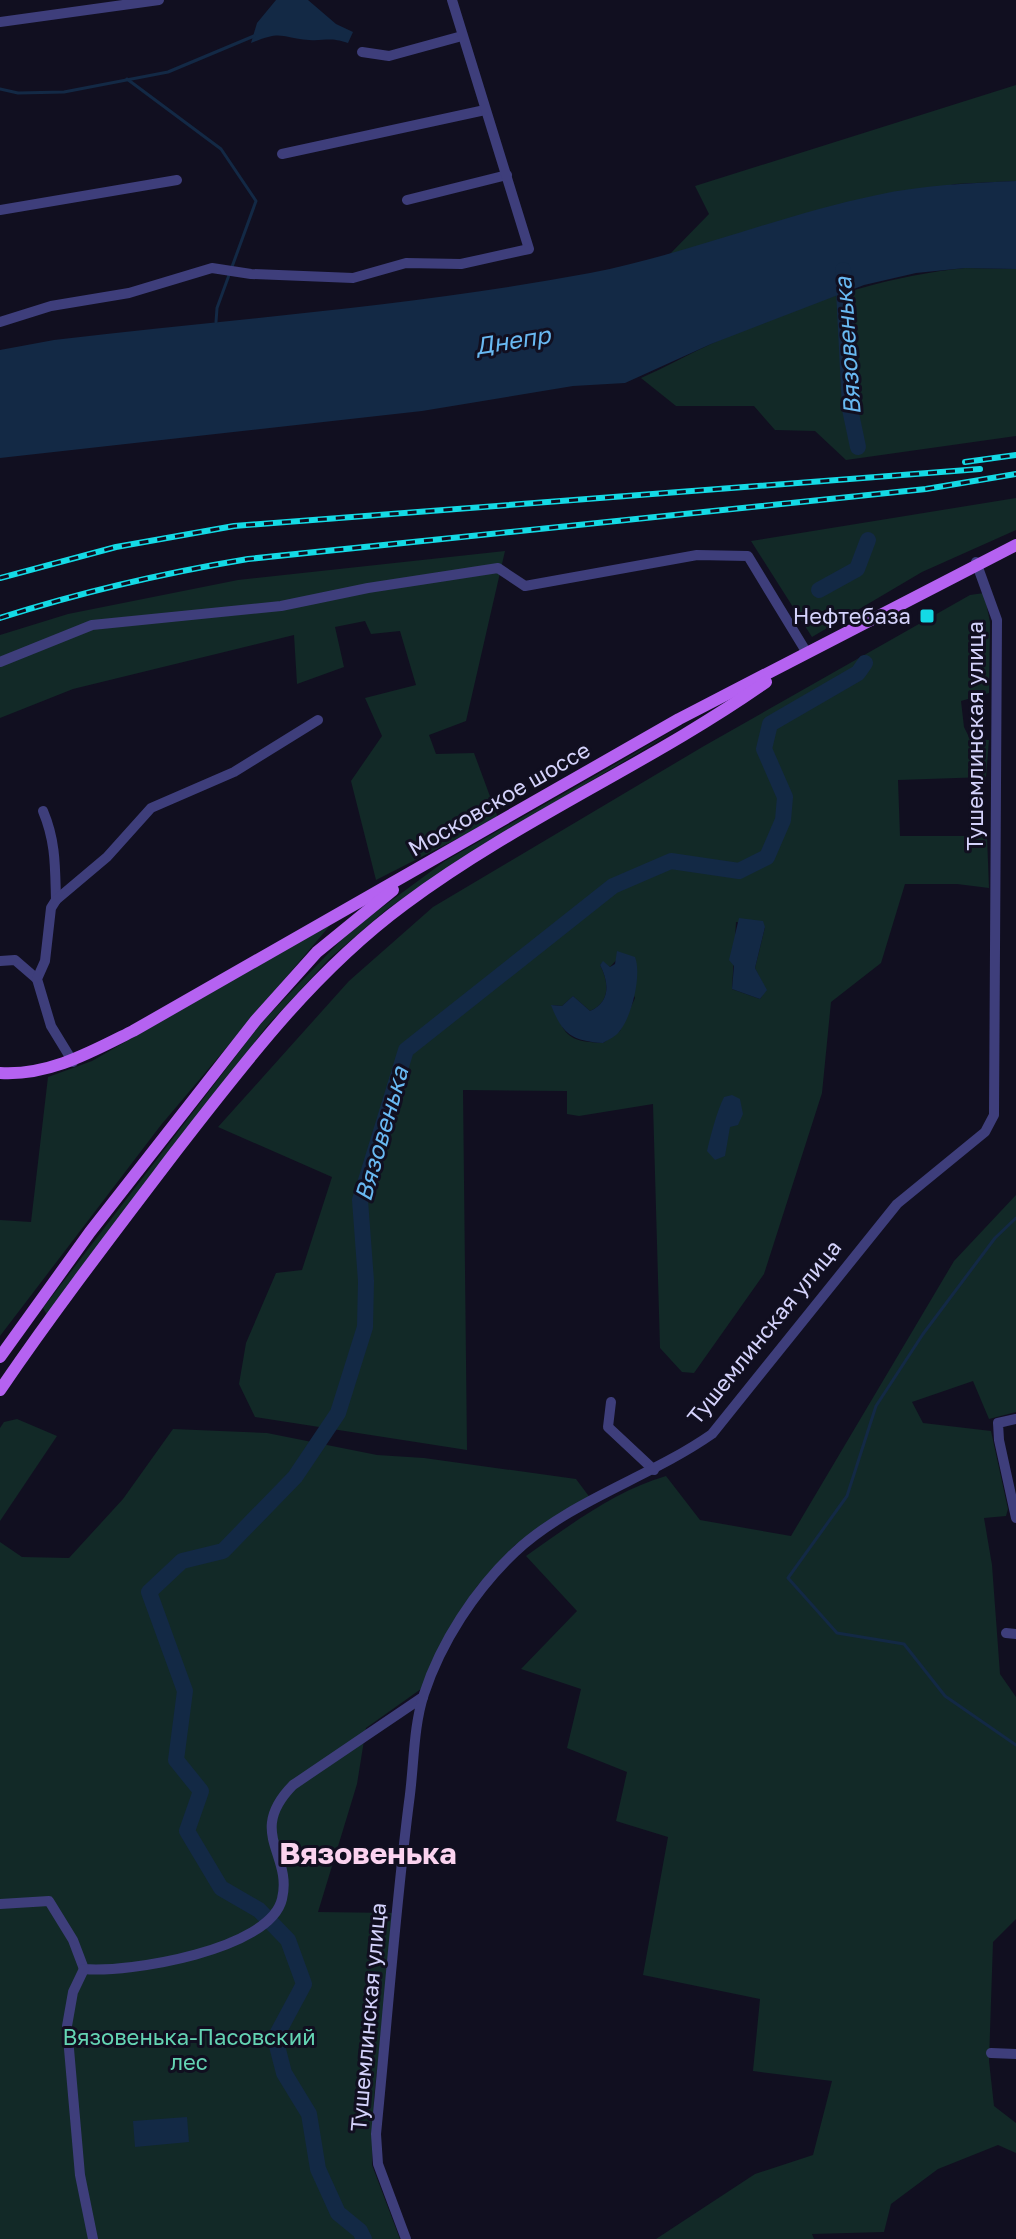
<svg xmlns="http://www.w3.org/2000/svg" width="1016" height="2239" viewBox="0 0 1016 2239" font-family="'Golos Text',sans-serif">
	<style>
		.green { fill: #122927; fill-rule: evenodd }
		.water { fill: #132945 }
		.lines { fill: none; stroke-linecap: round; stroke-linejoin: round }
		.stream { stroke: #132945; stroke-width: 3 }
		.river { stroke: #132945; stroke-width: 16 }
		.minor { stroke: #3e3e7b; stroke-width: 10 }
		.major { stroke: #b562f1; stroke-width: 12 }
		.rail-casing { stroke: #14dae5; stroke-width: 6 }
		.rail { stroke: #110f20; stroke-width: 3; stroke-dasharray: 9; stroke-linecap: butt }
		.poi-dot { fill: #14dae5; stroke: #110f20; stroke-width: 3 }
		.labels { text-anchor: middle; stroke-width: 6; stroke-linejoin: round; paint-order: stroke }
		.poi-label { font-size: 22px; fill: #d4d2fb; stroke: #110f20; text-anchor: end }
		.street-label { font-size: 22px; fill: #d4d2fb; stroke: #110f20 }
		.park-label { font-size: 22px; fill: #64d4b3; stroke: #110f20 }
		.water-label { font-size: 24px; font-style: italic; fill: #69b9f2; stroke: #110f20 }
		.district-label { font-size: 30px; font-weight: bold; fill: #fbd3ef; stroke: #110f20 }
	</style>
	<rect width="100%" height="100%" fill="#110f20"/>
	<g class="green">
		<path d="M 1016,85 L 1016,181 L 955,184 L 669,255 L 709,214 L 695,186 Z"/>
		<path d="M 965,268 L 1016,269 L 1016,436 L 846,460 L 815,431 L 775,430 L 754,406 L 676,406 L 641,378 C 666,367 689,354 713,343 C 794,307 877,277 965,268 Z"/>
		<path d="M 1016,498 L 1016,530 L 922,572 L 812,637 L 751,541 Z"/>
		<path d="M 505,551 L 466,721 L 429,735 L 436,754 L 474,753 L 498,818 L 376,880 L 351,781 L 382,736 L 365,698 L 416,685 L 400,631 L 371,634 L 365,621 L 335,627 L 344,667 L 297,684 L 294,635 L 73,689 L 0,718 L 0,635 L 68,614 L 238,580 Z"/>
		<path d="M 984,593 L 990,622 L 989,693 L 961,701 L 964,727 L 970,739 L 989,740 L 986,777 L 898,780 L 900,836 L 987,836 L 989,888 L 957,884 L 905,884 L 881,963 L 831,1002 L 822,1093 L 764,1274 L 694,1373 L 682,1372 L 660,1348 L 653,1104 L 579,1116 L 567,1114 L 567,1091 L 463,1090 L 467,1450 L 255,1417 L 239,1384 L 246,1343 L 276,1273 L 302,1270 L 332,1177 L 218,1127 L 349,981 L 433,907 L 704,746 L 970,595 ZM 736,922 L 765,927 L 755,968 L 766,990 L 760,999 L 732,989 ZM 619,957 L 635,998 L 620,1031 L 603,1043 C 567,1041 566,1037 552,1005 L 562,1006 L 573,996 L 590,1011 C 611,1002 609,982 600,965 L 603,962 L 610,967 Z"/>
		<path d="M 688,723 L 460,859 L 386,910 L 329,959 L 267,1026 L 47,1315 L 43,1308 L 262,1022 L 350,931 L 445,861 Z"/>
		<path d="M 332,923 L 161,1125 L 0,1336 L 0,1220 L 31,1222 L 48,1077 L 92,1061 Z"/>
		<path d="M 1016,1195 L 1016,1412 L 989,1419 L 973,1381 L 912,1402 L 923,1423 L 991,1431 L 1008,1509 L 1006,1516 L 984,1518 L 992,1565 L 1000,1674 L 1016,1697 L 1016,1919 L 993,1942 L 989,2061 L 994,2106 L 1016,2123 L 1016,2153 L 998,2145 L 938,2169 L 891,2204 L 884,2232 L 812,2234 L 814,2239 L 656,2239 L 755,2174 L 813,2155 L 832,2081 L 753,2071 L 760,1999 L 643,1975 L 668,1837 L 616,1821 L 627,1772 L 567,1748 L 581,1689 L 521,1669 L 577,1611 L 526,1556 C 569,1526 614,1491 666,1476 L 700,1520 L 791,1536 L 954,1261 Z"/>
		<path d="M 17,1419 L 57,1436 L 0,1521 L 0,1428 L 4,1422 Z"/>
		<path d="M 173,1429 L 267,1433 L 377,1455 L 424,1458 L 576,1479 L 591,1499 L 515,1545 L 478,1585 L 445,1636 L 421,1689 L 366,1728 L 357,1784 L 318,1912 L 394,1913 L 374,2098 L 372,2165 L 400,2239 L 0,2239 L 0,1542 L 22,1557 L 69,1558 L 123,1499 Z"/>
	</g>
	<g class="water">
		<path d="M 276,0 L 308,0 L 336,24 L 353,32 L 348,43 C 329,37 326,41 309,40 C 279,37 282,30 251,43 L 257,23 Z"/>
		<path d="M 1016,181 L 1016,269 L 965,268 L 916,273 L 864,285 L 711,344 L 625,383 L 573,386 L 422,411 L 0,458 L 0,350 L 54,340 C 232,319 414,306 590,273 C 688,254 780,215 877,195 C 922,185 970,183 1016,181 Z"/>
		<path d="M 739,918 L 763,921 L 765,927 L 755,968 L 767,990 L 760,999 L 732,989 L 734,966 L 729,960 Z"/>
		<path d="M 617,951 L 635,957 C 642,974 632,1017 619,1032 C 616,1036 608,1040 603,1043 C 572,1041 562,1034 551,1005 L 562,1006 L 573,996 L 590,1011 C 611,1002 609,982 600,965 L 603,961 L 610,967 L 615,964 Z"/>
		<path d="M 732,1095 L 740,1099 L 743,1114 L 738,1125 L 730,1127 L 725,1156 L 715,1160 L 707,1151 C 711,1134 717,1111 724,1097 Z"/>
		<path d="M 187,2117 L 189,2142 L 135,2147 L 133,2121 Z"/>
	</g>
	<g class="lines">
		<g class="stream">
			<path d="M 127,79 L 221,149 L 256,201 L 217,308 L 216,322"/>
			<path d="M 0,89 L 18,93 L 64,92 L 168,72 L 254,36"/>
			<path d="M 1016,1218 L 995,1238 L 923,1334 L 876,1406 L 847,1496 L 788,1578 L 837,1633 L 904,1644 L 945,1696 L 1016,1745"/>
		</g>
		<g class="river">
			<path d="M 843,270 L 850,409 L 858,447"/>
			<path d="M 819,590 L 857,569 L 868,540"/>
			<path d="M 364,2239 L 360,2231 L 338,2213 L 318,2169 L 309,2114 L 284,2073 L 275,2038 L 304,1984 L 288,1940 L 259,1910 L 221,1888 L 187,1831 L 201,1791 L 176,1760 L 185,1691 L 149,1592 L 182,1561 L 223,1551 L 295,1477 L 338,1413 L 365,1327 L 366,1281 L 360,1200 L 406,1050 L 613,886 L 671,861 L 739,871 L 767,857 L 783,820 L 785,797 L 764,749 L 770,724 L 858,673 L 865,663"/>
		</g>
		<g class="minor">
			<path d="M 0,22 L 159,0"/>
			<path d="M 362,52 L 389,56 L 462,36"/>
			<path d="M 282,154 L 485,110"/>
			<path d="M 407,200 L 507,175"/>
			<path d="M 0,210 L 177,180"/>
			<path d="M 0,322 L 51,306 L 129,293 L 212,268 L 251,274 L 353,278 L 406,263 L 461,264 L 529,249 L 452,0"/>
			<path d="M 0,662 L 92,625 L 281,606 L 368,588 L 498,568 L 525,586 L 697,555 L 748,556 L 807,653"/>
			<path d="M 43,811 C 56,842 55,867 56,900"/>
			<path d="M 0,961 L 15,960 L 37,979"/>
			<path d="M 73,1062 L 51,1026 L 37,979 L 45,961 L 51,908 L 56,900 L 107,857 L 151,808 L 234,772 L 318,720"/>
			<path d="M 611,1402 L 608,1427 L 654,1470"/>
			<path d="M 1016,1419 L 998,1423 L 999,1440 L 1016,1518"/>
			<path d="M 1006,1633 L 1016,1634"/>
			<path d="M 0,1904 L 49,1901 L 73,1940 L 84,1969 C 129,1973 270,1950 282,1899 C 293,1854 246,1833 293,1785 L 423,1697"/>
			<path d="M 84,1969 L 73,1992 L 67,2026 L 80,2175 L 93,2239"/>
			<path d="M 991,2053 L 1016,2054"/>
			<path d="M 406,2239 L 378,2164 L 376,2134 C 387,2024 395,1912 409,1802 C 414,1768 413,1727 424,1694 C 441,1642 475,1590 515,1552 C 571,1500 649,1478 712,1434 L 897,1204 L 985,1132 L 994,1115 L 997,620 L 976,562"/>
		</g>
		<g class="major">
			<path d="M 0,1073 C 49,1076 91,1052 133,1031 L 679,719 L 1016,545"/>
			<path d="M 0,1357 L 90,1232 L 256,1020 L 317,952 L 393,890"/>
			<path d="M 0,1390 C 56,1308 116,1230 176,1151 C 246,1061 313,972 405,904 C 519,819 651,763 766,682"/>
		</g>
		<g class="rail-casing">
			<g id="rail">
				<path d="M 965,462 L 1016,455"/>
				<path d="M 0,578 L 116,547 L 234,526 L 980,469"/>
				<path d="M 0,618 C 81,592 164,573 248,559 L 926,489 L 1016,474"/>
			</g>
		</g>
		<use href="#rail" class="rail"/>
	</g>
	<rect class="poi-dot" x="919" y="608" width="16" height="16" rx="4"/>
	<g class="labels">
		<g class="poi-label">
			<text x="911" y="624">Нефтебаза</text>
		</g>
		<g class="street-label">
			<text transform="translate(975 736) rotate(-90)" y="8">Тушемлинская улица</text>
			<text transform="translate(499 799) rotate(-30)" y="8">Московское шоссе</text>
			<text transform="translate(764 1332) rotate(-51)" y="8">Тушемлинская улица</text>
			<text transform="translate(368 2017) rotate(-85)" y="8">Тушемлинская улица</text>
		</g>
		<g class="park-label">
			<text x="189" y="2045">Вязовенька-Пасовский<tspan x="189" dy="25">лес</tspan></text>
		</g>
		<g class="water-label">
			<text transform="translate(513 341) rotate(-9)" y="8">Днепр</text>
			<text transform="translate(848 346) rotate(-94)" y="8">Вязовенька</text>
			<text transform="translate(382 1134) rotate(-74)" y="8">Вязовенька</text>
		</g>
		<g class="district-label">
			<text x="368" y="1864">Вязовенька</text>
		</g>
	</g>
</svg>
